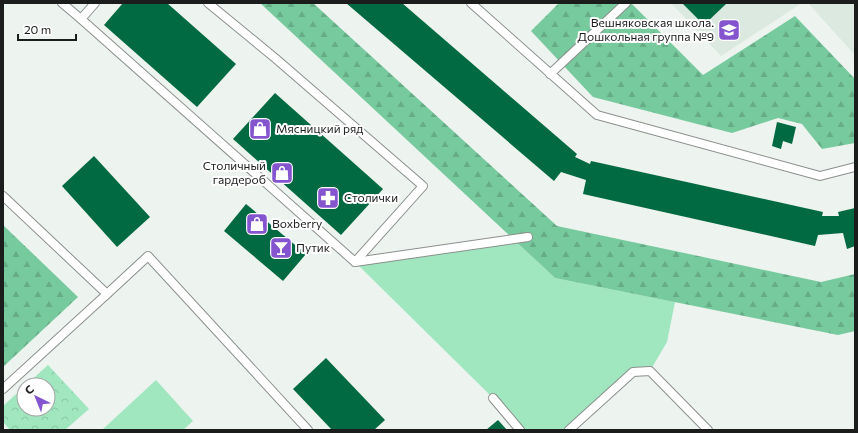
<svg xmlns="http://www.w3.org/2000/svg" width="858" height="433" viewBox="0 0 858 433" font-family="Commissioner,sans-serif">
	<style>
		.built { fill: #dbe9e0 }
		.grass { fill: #a0e7bf }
		.forest { fill: url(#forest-firs) }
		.park { fill: url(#park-crowns) }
		.building { fill: #016a42 }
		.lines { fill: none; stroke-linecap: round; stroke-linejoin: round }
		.lane-casing { stroke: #8b908d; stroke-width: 10 }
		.lane { stroke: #fff; stroke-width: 8 }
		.labels { text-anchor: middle; stroke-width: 4; stroke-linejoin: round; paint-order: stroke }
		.poi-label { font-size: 12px; fill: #1a1d1b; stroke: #fff; text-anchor: start }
	</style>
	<defs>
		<pattern id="forest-firs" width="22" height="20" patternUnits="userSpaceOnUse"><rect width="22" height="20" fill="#76ca9d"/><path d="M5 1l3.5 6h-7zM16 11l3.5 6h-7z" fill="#66ad87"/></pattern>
		<pattern id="park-crowns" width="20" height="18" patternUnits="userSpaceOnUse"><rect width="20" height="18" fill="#a0e7bf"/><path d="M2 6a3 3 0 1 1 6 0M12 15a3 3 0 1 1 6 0" fill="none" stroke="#89c6a4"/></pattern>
	</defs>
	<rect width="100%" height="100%" fill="#edf3ef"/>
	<g class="built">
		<path d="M 671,3 L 802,3 L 721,56 Z"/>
		<path d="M 808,3 L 855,3 L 855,55 Z"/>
	</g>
	<g class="grass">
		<path d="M 513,239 L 555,278 L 675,302 L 667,342 L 650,371 L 633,372 L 569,430 L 520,430 L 493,398 L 355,262 Z"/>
		<path d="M 156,380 L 193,421 L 183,430 L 102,430 Z"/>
	</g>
	<g class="forest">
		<path d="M 260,3 L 313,3 L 557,226 L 821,282 L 855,274 L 855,331 L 838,335 L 555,278 Z"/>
		<path d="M 559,3 L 631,3 L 703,75 L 795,16 L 855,79 L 855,143 L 822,149 L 802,124 L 778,118 L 732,133 L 593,97 L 531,31 Z"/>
		<path d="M 3,225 L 78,297 L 3,367 Z"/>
	</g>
	<path class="park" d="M 48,365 L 89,409 L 65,430 L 10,430 L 3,422 L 3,406 L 24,387 L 24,409 L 48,409 L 48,385 L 26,385 Z"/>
	<g class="building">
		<path d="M 123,3 L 167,3 L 236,64 L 197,107 L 104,25 Z"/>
		<path d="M 346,3 L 402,3 L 577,154 L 575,157 L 590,164 L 591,161 L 823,212 L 822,216 L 839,216 L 838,212 L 855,208 L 855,246 L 847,249 L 843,233 L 818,235 L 815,246 L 583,194 L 586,180 L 561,172 L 554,181 Z"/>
		<path d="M 682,3 L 727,3 L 704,25 Z"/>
		<path d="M 275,93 L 383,189 L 341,235 L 233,139 Z"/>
		<path d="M 777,122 L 796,127 L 792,144 L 783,141 L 781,149 L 772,146 Z"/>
		<path d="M 94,156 L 150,217 L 117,247 L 62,186 Z"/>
		<path d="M 246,204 L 306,254 L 283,281 L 224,231 Z"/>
		<path d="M 326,358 L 385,420 L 374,430 L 332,430 L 293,389 Z"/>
		<path d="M 498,420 L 507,430 L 486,430 Z"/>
	</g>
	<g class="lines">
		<g class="lane-casing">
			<g id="lane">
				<path d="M 62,3 L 81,19"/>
				<path d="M 95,3 L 81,19 L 355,262 L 528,237"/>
				<path d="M 208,3 L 275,58 L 423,186 L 355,262"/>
				<path d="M 471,3 L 597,115 L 820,176 L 855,167"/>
				<path d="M 550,74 L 626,3"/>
				<path d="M 3,196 L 107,294 L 148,256 L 308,430"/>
				<path d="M 3,389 L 107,294"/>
				<path d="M 493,398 L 520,430"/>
				<path d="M 569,430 L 633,372 L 650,371 L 708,430"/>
			</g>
		</g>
		<use href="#lane" class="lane"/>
	</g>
	<defs>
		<g id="school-square" transform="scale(1.15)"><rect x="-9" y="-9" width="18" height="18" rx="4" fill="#8455ce" stroke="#fff"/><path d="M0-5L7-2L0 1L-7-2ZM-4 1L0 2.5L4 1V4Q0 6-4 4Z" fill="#fff"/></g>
		<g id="shop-square" transform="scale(1.15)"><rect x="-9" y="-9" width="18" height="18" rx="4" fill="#8455ce" stroke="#fff"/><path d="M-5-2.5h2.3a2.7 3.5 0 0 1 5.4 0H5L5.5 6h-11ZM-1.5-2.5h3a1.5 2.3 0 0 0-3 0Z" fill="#fff"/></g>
		<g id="pharmacy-square" transform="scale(1.15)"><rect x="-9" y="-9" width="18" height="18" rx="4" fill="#8455ce" stroke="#fff"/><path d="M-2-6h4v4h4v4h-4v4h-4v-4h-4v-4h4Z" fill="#fff"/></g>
		<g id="bar-square" transform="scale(1.15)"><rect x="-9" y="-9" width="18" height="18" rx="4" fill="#8455ce" stroke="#fff"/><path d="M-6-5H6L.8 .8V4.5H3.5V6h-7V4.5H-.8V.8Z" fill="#fff"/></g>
	</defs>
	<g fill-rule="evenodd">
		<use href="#school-square" x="729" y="30"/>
		<use href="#shop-square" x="260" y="129"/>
		<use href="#shop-square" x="282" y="173"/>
		<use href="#pharmacy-square" x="328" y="198"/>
		<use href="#shop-square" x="257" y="224"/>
		<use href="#bar-square" x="281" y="248"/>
	</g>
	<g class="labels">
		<g class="poi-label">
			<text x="714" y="27" text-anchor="end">Вешняковская школа.<tspan x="714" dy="14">Дошкольная группа №9</tspan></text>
			<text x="276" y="133">Мясницкий ряд</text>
			<text x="266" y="170" text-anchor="end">Столичный<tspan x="266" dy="14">гардероб</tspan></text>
			<text x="344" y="202">Столички</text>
			<text x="272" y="228">Boxberry</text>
			<text x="296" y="252">Путик</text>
		</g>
	</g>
	<rect width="858" height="433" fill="none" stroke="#1a1d1b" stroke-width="8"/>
	<g transform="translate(36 397) rotate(317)"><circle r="19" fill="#ffffff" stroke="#a3a5a4"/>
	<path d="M0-3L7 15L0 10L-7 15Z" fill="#8455ce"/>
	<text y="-6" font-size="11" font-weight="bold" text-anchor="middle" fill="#1a1d1b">С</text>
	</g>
	<path d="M18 34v6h58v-6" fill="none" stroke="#1a1d1b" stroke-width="2"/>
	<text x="24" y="34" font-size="12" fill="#1a1d1b" stroke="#ffffff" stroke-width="3" paint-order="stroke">20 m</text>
</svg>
